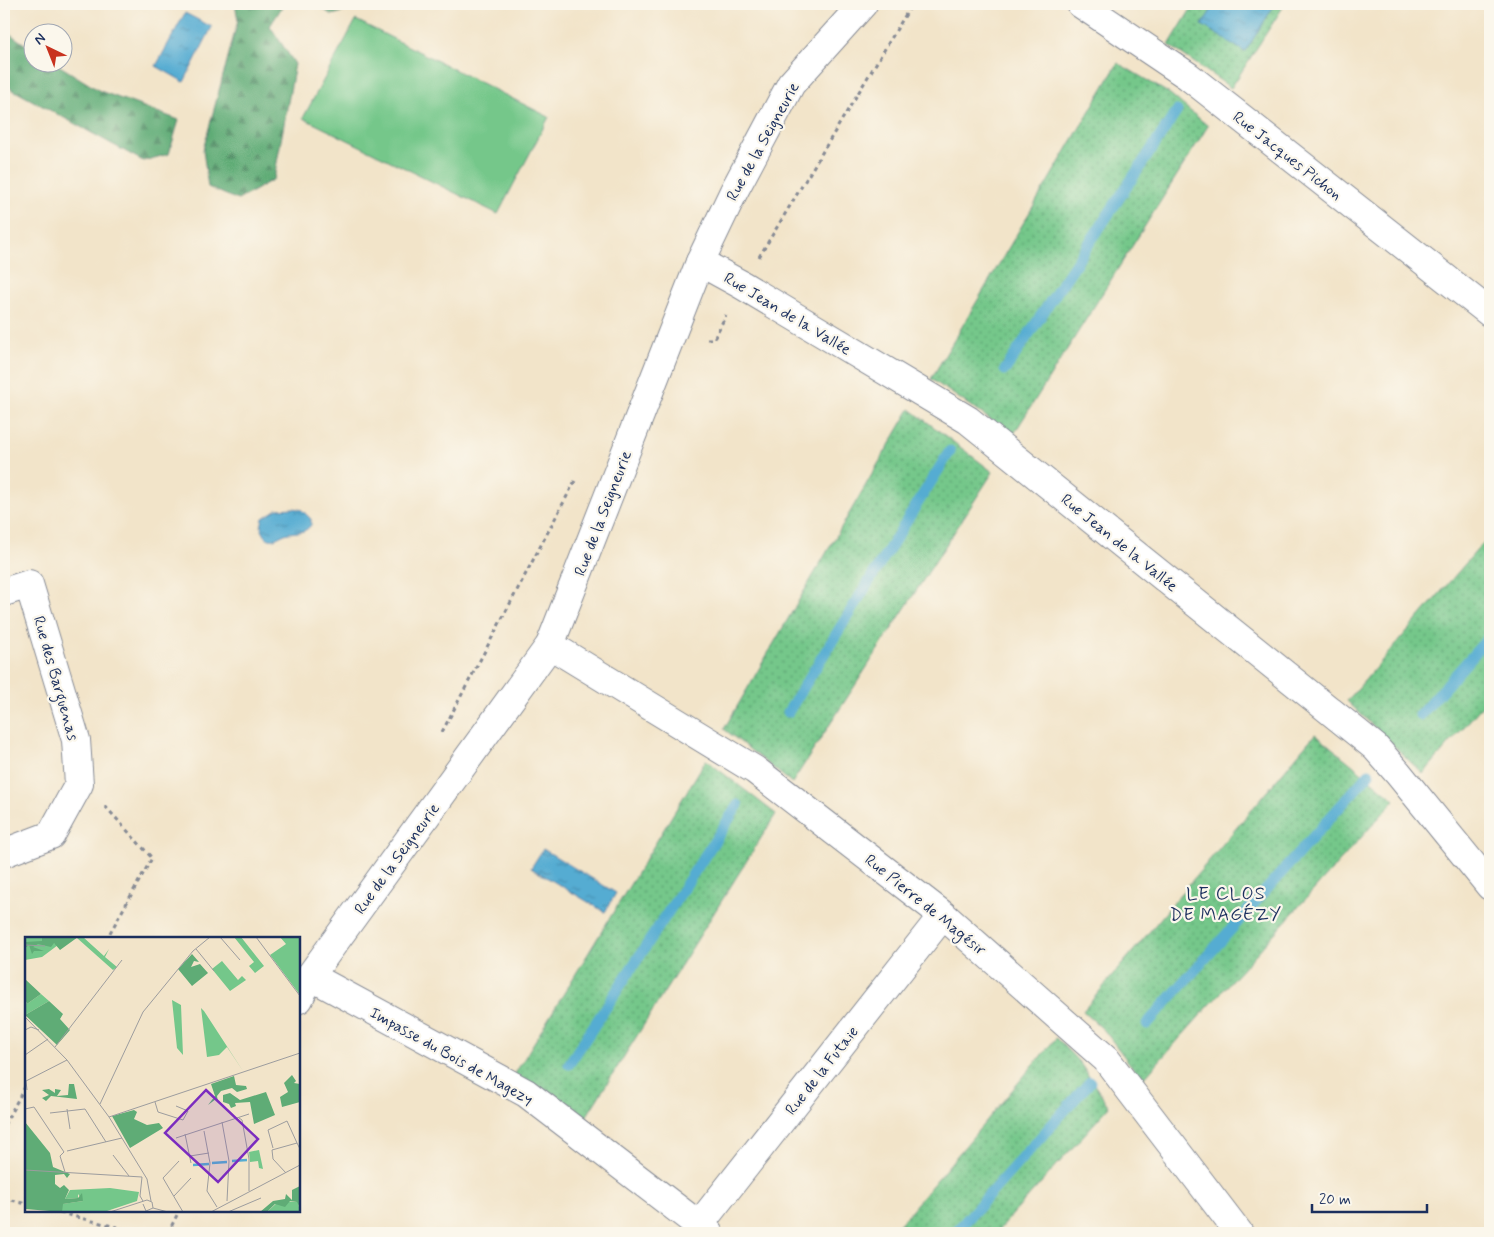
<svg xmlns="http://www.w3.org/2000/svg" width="1494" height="1237" viewBox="0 0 1494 1237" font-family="Mynerve,sans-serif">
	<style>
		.grass { fill: url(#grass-dots); stroke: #487b74 }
		.forest { fill: url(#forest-firs); stroke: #3d6e6a }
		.park { fill: #74c78a; stroke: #487b74 }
		.water { fill: url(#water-ripples); stroke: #386e98 }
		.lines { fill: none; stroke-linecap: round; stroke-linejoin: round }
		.stream { stroke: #55acd2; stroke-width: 11 }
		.minor-casing { stroke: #868a94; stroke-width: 30 }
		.path { stroke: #868a94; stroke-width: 3; stroke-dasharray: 4 4; stroke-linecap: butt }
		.minor { stroke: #fff; stroke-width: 28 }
		.labels { text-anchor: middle; stroke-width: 4.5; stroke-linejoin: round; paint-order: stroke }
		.street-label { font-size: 16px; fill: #1b2f5e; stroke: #fbf7ec }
		.neighbourhood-label { font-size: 18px; letter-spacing: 1px; fill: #1b2f5e; stroke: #fbf7ec }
		.inset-river { fill: none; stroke: #55acd2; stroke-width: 2.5 }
		.inset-road { fill: none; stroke: #9c9c9e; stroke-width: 1 }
		.view { fill: #7b2cbf; fill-opacity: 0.15; stroke: #7b2cbf; stroke-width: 2.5 }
		.inset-edge { fill: none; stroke: #1b2f5e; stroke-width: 2.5 }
	</style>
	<defs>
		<pattern id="grass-dots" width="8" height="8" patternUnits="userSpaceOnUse" patternTransform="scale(1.25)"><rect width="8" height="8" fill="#74c78a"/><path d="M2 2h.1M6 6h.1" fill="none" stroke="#5ea274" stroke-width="1.8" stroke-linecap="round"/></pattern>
		<pattern id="forest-firs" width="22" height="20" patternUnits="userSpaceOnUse" patternTransform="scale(1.25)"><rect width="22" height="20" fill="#5fac76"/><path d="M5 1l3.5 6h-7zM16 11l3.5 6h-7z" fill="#4e8c64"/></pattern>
		<pattern id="water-ripples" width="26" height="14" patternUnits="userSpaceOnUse" patternTransform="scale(1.25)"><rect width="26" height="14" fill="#55acd2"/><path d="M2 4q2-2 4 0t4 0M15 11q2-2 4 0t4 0" fill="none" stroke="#468cae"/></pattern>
	</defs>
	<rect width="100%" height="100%" fill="#fbf7ec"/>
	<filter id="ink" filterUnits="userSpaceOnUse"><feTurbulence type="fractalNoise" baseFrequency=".02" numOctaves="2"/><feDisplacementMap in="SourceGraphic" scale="10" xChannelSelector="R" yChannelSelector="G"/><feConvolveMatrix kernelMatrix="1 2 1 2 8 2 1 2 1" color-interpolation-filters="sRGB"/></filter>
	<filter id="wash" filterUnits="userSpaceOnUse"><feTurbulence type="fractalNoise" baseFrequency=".0096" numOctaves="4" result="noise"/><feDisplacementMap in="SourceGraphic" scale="20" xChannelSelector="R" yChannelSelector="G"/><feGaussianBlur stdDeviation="1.12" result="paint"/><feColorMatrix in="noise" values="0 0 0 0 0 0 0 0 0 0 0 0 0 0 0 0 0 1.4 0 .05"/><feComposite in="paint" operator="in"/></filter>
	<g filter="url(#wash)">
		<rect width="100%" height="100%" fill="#f2e4c9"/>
		<g class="grass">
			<path d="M 1194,4 L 1285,4 L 1231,88 L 1169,45 Z"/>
			<path d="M 1118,63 L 1170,94 L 1208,126 L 1013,435 L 931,379 Z"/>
			<path d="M 910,409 L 993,472 L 792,783 L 724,729 Z"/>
			<path d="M 1490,535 L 1490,697 L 1423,774 L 1347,701 Z"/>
			<path d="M 1315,734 L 1395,800 L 1142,1080 L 1104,1030 L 1083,1011 Z"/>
			<path d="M 706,760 L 776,814 L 581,1125 L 513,1077 Z"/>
			<path d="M 1056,1038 L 1080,1063 L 1109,1107 L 996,1233 L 892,1233 Z"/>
		</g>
		<g class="forest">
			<path d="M 235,4 L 284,4 L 270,26 L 295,64 L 274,179 L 238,200 L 208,187 L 203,150 L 238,20 Z"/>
			<path d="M 315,4 L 358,4 L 360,7 L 332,15 Z"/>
			<path d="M 4,27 L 10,34 L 32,49 L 32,62 L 55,63 L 100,91 L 179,120 L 169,154 L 143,161 L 4,85 Z"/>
		</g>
		<path class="park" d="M 356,20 L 549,117 L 498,214 L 303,118 Z"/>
		<g class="water">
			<path d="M 1215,4 L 1275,4 L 1245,52 L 1202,25 Z"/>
			<path d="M 185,13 L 212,27 L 184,82 L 156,66 Z"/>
			<path d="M 294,508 L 302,510 L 311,519 L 311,525 C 304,534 299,531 289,533 C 278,534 269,550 261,527 L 263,518 L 277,509 Z"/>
			<path d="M 543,849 L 616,893 L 605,912 L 531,868 Z"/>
		</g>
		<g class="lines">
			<g class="stream">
				<path d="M 1005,370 L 1177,111"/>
				<path d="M 788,712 L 950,451"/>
				<path d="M 1420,715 L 1490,636"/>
				<path d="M 1147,1024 L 1369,774"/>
				<path d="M 569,1064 L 738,805"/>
				<path d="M 955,1233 L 1090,1082"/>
			</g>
		</g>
	</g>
	<g filter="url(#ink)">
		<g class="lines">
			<g class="minor-casing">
				<g id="minor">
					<path d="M 1081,4 L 1188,76 L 1490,313"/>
					<path d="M 700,262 L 742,285 L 968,420 L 1375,747 L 1398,773 L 1490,886"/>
					<path d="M 4,592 L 29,584 L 76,740 L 79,784 L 51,835 L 4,853"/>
					<path d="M 550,645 L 755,770 L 943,915 L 1106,1059 L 1239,1233"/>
					<path d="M 310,976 L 526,1093 L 709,1233"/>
					<path d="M 299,999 L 310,976 L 550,645 L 700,262 L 734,191 L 791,84 L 863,4"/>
					<path d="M 699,1225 L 943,915"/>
				</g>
			</g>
			<g class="path">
				<path d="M 759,257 L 912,4"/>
				<path d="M 707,339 L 714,339 L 726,315"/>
				<path d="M 442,732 L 576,479"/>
				<path d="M 105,806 L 152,858 L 107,938"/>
				<path d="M 4,1125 L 26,1085"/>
				<path d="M 4,1198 L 26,1204"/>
				<path d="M 52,1211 L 141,1233"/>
				<path d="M 168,1233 L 179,1211"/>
			</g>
			<use href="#minor" class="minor"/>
		</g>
	</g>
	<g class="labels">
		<g class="street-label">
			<text transform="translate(762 141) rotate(-61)" y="6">Rue de la Seigneurie</text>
			<text transform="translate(1288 155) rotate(38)" y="6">Rue Jacques Pichon</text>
			<text transform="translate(788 313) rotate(31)" y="6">Rue Jean de la Vallée</text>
			<text transform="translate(602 513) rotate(-69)" y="6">Rue de la Seigneurie</text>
			<text transform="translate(1120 542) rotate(39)" y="6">Rue Jean de la Vallée</text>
			<text transform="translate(57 678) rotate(74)" y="6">Rue des Barguenas</text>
			<text transform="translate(396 858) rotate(-54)" y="6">Rue de la Seigneurie</text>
			<text transform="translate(926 904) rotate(39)" y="6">Rue Pierre de Magésir</text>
			<text transform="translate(452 1055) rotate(29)" y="6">Impasse du Bois de Magezy</text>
			<text transform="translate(821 1070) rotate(-52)" y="6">Rue de la Futaie</text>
		</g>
		<g class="neighbourhood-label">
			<text x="1226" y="899">LE CLOS<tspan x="1226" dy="21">DE MAGÉZY</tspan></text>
		</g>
	</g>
	<g transform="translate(25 937)">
		<rect width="275" height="275" fill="#f2e4c9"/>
		<path d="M 0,0 L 18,0 L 33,8 L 17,20 L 0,23 ZM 58,0 L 79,19 L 84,12 L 80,20 L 92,30 L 88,33 L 52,1 ZM 209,0 L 216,0 L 239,29 L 230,36 L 224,29 L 229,25 ZM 255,0 L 275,0 L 275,58 L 245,18 L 261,7 ZM 197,24 L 213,43 L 217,39 L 221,43 L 205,54 L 187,32 ZM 16,57 L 24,64 L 0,78 L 0,62 L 2,67 ZM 147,63 L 156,68 L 158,118 L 152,111 ZM 176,71 L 179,74 L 218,134 L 202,110 L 194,118 L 182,120 ZM 234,213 L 238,232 L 234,231 L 233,224 L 225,225 L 224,215 ZM 85,251 L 114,255 L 112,264 L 79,275 L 37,275 L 37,267 L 58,264 L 53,257 L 53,261 L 40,262 L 45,253 ZM 254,264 L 273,265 L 275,275 L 242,275 Z" fill="#74c78a"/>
		<path d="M 17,0 L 49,1 L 53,0 L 35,13 L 29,6 L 26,10 L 13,7 L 8,10 L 19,14 L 9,14 L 7,17 L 4,8 L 0,11 L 0,5 L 17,4 ZM 167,17 L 174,25 L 169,24 L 166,30 L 175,27 L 183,36 L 167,49 L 153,32 ZM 0,42 L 16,57 L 2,67 L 0,62 ZM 24,64 L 38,77 L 35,82 L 45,93 L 32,108 L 0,78 ZM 267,138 L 271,144 L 269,146 L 275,147 L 275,165 L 257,170 L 255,160 L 263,155 L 259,146 ZM 209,139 L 211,148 L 221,149 L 222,152 L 212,155 L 207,151 L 196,154 L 192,159 L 193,165 L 191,162 L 183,168 L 190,159 L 186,147 ZM 44,147 L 49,147 L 52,162 L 26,159 L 21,164 L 17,161 L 24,158 L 17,153 L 24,152 L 30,156 L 30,152 L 36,153 L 32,159 L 43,158 ZM 241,155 L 250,178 L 229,187 L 225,165 L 210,166 L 211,169 L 206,171 L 204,167 L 198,165 L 198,158 L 205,156 L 215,163 ZM 109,173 L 112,175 L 109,182 L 122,188 L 134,186 L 138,191 L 105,211 L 87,179 ZM 0,185 L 25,216 L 28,230 L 45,237 L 42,241 L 39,237 L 30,238 L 30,247 L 35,251 L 39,248 L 44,253 L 40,262 L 53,261 L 57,256 L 58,264 L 38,267 L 37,275 L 0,272 ZM 275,249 L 275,271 L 272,265 L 265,264 L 260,270 L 250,267 L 242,275 L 235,275 L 248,264 L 260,262 L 261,257 L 267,263 L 267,253 Z" fill="#5fac76"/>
		<path class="inset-river" d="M 207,224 L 222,223M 187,226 L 202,225M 168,228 L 184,227"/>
		<path class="inset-road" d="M 195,0 L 215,23M 231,0 L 275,59M 0,8 L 20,9M 171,12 L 189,34M 0,80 L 42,123 L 84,180 L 122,242 L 126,264M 0,93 L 6,90 L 14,93M 30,110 L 97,23M 0,118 L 23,102M 2,153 L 1,144 L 42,123M 130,165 L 133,175 L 158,183 L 163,174 L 151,169M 75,167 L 118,75 L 168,14 L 185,0M 0,172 L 9,170 L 39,215 L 35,219 L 40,235M 42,172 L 45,192M 25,176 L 60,172 L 81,205M 84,180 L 275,116M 214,181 L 217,183 L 224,222 L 224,254M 197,185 L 204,224 L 202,264M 179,194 L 185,226 L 182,254 L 192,270M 160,197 L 166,226M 151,201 L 224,177M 248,211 L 243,193 L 262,184 L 272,206M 42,214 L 97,201M 88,218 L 104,239M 165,219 L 184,216M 154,224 L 138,241 L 158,275M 0,233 L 117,240 L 115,259 L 118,264M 261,236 L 248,222 L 247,213 L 272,206 L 275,212M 149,259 L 166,241M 128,271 L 143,275M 85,275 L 122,263 L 127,265 L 128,271 L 121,274 L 118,267M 186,275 L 275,228M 203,275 L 236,261"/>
		<path class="view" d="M 181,153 L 233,202 L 193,245 L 140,196 Z"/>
		<rect width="275" height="275" class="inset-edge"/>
	</g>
	<rect width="1494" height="1237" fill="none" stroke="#fbf7ec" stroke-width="20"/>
	<g transform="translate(48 48) rotate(317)"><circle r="24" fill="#fbf7ec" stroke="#a1a7b3"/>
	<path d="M0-4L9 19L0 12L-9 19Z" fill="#c8321e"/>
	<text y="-8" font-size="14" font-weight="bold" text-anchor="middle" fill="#1b2f5e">N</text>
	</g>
	<path d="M1312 1204v8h115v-8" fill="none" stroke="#1b2f5e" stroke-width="2.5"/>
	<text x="1319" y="1204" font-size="15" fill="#1b2f5e" stroke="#fbf7ec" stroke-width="4" paint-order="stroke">20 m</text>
</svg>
